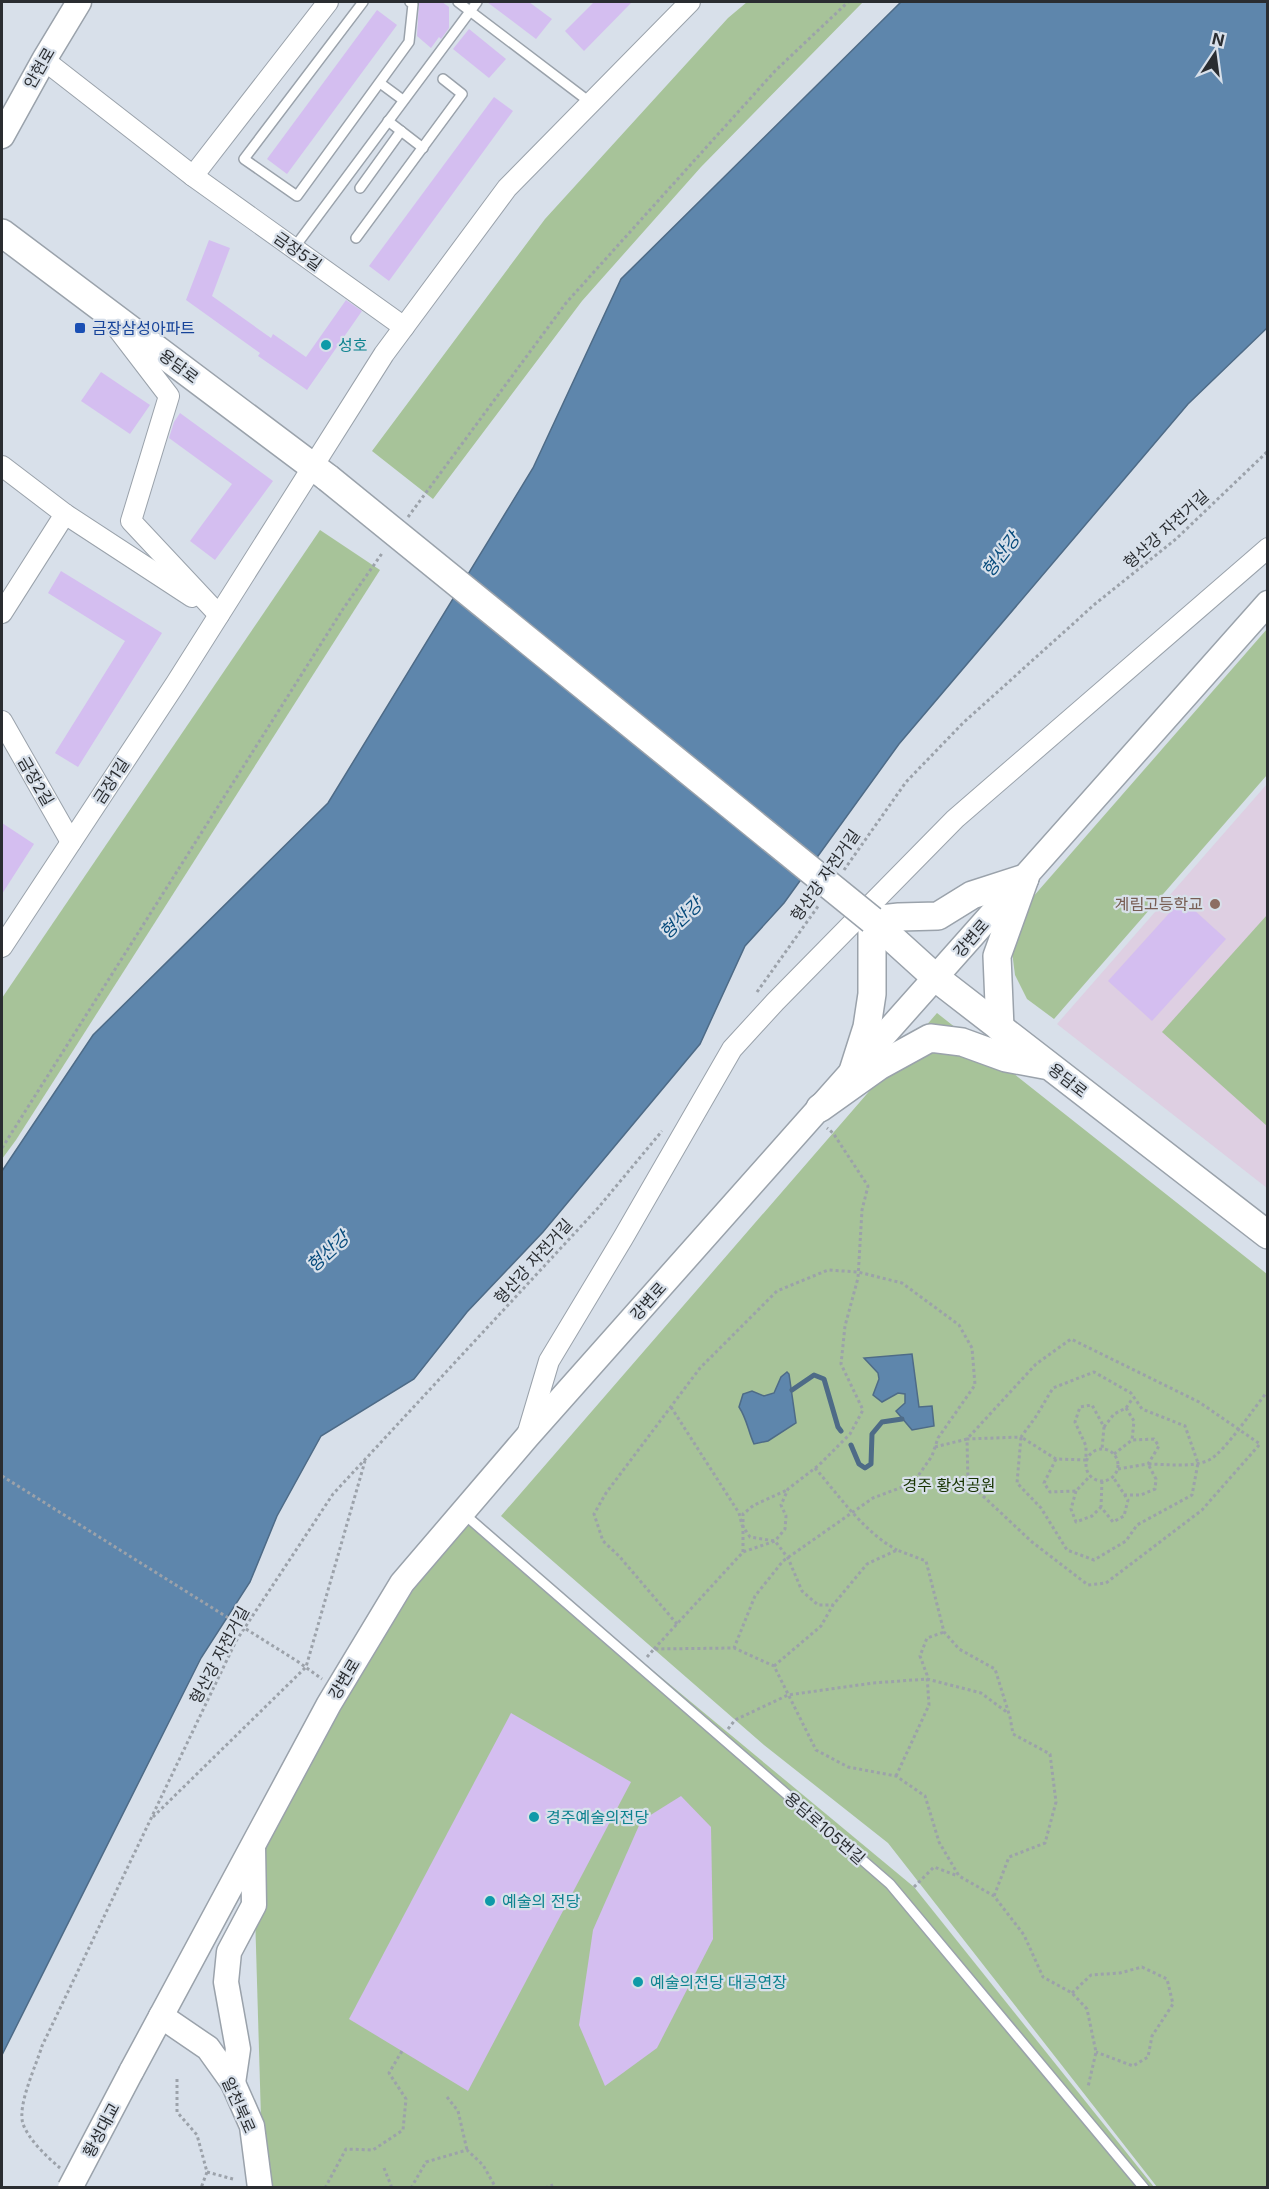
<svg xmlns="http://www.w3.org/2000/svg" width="1269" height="2189" viewBox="0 0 1269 2189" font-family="Inter,'Noto Sans KR',sans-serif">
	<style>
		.education { fill: #decfe2 }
		.green { fill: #a7c399 }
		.water { fill: #5e86ac; stroke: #4e6b87; stroke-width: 1.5 }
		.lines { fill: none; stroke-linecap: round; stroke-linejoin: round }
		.stream { stroke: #4e6b87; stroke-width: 5 }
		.building { fill: #d4bef0 }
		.service-casing { stroke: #9aa2ab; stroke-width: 12 }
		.minor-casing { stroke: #9aa2ab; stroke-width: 22 }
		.tertiary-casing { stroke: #9aa2ab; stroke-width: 27 }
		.secondary-casing { stroke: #9aa2ab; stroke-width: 30 }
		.path { stroke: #9ca2aa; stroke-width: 3; stroke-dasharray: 3 3; stroke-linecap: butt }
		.service { stroke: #fff; stroke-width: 9 }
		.minor { stroke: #fff; stroke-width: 20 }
		.tertiary { stroke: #fff; stroke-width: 24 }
		.secondary { stroke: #fff; stroke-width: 27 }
		.tertiary-bridge-casing { stroke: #9aa2ab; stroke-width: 27; stroke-linecap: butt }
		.secondary-bridge-casing { stroke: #9aa2ab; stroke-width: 30; stroke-linecap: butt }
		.path-bridge { stroke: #9ca2aa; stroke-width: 3; stroke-dasharray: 3 3; stroke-linecap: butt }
		.tertiary-bridge { stroke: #fff; stroke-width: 24 }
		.secondary-bridge { stroke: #fff; stroke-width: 27 }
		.transit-dot { fill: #1a4fb4; stroke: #d8e0ea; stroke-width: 2 }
		.culture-dot { fill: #0f9aa8; stroke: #d8e0ea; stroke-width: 2 }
		.education-dot { fill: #8d6e63; stroke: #d8e0ea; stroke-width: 2 }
		.labels { text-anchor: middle; stroke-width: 4.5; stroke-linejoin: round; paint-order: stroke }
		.street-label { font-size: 16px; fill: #2a2d31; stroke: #d8e0ea }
		.transit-label { font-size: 16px; fill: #164399; stroke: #d8e0ea; text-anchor: start }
		.culture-label { font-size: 16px; fill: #0d838f; stroke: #d8e0ea; text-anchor: start }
		.education-label { font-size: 16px; fill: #785e54; stroke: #d8e0ea; text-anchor: end }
		.park-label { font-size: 16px; fill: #183402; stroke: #d8e0ea }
		.water-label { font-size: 18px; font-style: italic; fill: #074b7c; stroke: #d8e0ea }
	</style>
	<rect width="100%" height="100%" fill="#d8e0ea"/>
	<path class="education" d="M 1267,784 L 1267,1188 L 1057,1024 Z"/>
	<g class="green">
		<path d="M 747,2 L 863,2 L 701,167 L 582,301 L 433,499 L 372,451 L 545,219 L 728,18 Z"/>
		<path d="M 320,530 L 380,570 L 16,1140 L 2,1159 L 2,998 Z"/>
		<path d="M 1267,629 L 1267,775 L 1054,1019 L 1027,999 L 1015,975 L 1012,952 L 1018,914 Z"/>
		<path d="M 1267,915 L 1267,1126 L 1162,1032 Z"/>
		<path d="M 937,1013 L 1267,1274 L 1267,2187 L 1157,2187 L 888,1843 L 764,1745 L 501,1516 Z"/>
		<path d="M 462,1512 L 914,1887 L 1154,2187 L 263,2187 L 253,1845 Z"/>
	</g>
	<g class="water">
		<path d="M 901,2 L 1267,2 L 1267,328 L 1188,404 L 899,744 L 784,903 L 745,946 L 700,1044 L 543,1232 L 467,1312 L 414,1379 L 321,1436 L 277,1516 L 250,1582 L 201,1658 L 2,2055 L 2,1171 L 93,1035 L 328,803 L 533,468 L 621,279 Z"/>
		<path d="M 912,1354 L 919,1407 L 932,1406 L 934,1426 L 912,1430 L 896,1411 L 905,1403 L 905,1394 L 898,1393 L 882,1402 L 873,1395 L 879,1379 L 878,1373 L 864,1358 Z"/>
		<path d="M 787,1372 L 789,1374 L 796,1423 L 768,1441 L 754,1444 C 748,1431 747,1419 739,1407 L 743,1394 L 752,1391 L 764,1396 L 774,1393 L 781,1377 Z"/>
	</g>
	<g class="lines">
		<g class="stream">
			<path d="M 792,1390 L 814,1375 L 824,1379 L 838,1427 L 841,1431"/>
			<path d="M 851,1445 L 859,1464 L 865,1468 L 871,1464 L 872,1434 L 882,1422 L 902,1419"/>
		</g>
	</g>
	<g class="building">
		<path d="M 419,2 L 442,2 L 449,7 L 449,28 L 441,39 L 439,37 L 431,48 L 417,36 Z"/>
		<path d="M 487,2 L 529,2 L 552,19 L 536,39 Z"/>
		<path d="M 594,2 L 632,2 L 584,51 L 565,31 Z"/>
		<path d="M 377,10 L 397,25 L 287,174 L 267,159 Z"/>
		<path d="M 469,29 L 506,59 L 489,78 L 453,49 Z"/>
		<path d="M 494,97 L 513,111 L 389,281 L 369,266 Z"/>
		<path d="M 209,240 L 230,248 L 212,296 L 271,338 L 273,334 L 306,357 L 346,300 L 362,311 L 307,390 L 258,356 L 260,353 L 186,300 Z"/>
		<path d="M 101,372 L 150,405 L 130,434 L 81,401 Z"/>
		<path d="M 180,413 L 273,481 L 215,560 L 190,541 L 232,484 L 169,438 L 174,422 Z"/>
		<path d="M 61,571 L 162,633 L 78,767 L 55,753 L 125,641 L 48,593 Z"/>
		<path d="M 2,823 L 34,844 L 2,894 Z"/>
		<path d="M 1182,899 L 1226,939 L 1152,1021 L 1108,981 Z"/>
		<path d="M 511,1713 L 631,1782 L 468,2091 L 349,2019 Z"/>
		<path d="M 681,1796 L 711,1827 L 713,1939 L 657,2048 L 605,2086 L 579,2025 L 593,1930 L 641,1821 Z"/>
	</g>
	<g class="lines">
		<g class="service-casing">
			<g id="service">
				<path d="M 363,2 L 244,159 L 297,196 L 409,42 L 413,4 L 410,2"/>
				<path d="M 458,2 L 591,103"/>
				<path d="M 380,83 L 403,100"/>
				<path d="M 388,121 L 423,148"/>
				<path d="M 360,188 L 401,131"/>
				<path d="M 356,238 L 462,94 L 443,79"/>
				<path d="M 294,248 L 477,2"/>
				<path d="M 464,1514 L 890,1884 L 1144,2188"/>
			</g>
		</g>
		<g class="minor-casing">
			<g id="minor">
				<path d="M 44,60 L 193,176 L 404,327"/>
				<path d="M 193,176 L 328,2"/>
				<path d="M 117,328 L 169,396 L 131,521 L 219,615"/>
				<path d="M 2,466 L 65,514 L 192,597"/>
				<path d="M 2,613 L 65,514"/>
				<path d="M 2,721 L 71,842"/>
				<path d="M 2,947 L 176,683 L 384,354 L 507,188 L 690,2"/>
				<path d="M 527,1435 L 549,1361 L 623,1238 L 732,1049 L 775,1002 L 955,819 L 1268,548"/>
			</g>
		</g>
		<g class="tertiary-casing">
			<g id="tertiary">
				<path d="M 2,136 L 44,60 L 79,2"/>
				<path d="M 161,2016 L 208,2048 L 233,2083 L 252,2126 L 260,2188"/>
				<path d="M 131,2072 L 329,1704 L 402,1583 L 527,1437 L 1268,603"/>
				<path d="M 233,2083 L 238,2049 L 226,1982 L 229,1952 L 254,1905 L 253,1847"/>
			</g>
		</g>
		<g class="secondary-casing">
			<g id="secondary">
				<path d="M 2,233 L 328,478"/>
				<path d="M 872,920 L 936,978 L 1268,1235"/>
				<path d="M 872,920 L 899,917 L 938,916 L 972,895 L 1025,878"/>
				<path d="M 1000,1028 L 997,956 L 1025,878"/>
				<path d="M 853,1071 L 867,1027 L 872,994 L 872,920"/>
				<path d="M 820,1108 L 879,1066 L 930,1038 L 962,1042 L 1006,1058 L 1044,1065"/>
			</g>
		</g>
		<g class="path">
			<path d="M 408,517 L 566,303 L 775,71 L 848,2"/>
			<path d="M 844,870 L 906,782 L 963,723 L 1095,604 L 1176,539 L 1268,451"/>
			<path d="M 757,992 L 819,905"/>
			<path d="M 2,1148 L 343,609 L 383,552"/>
			<path d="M 671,1407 L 739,1513 L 742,1525 L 750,1537 L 775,1541 L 788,1558 L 802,1591 L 818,1605 L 833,1605"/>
			<path d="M 1126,1408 L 1134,1421 L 1132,1440"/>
			<path d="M 1104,1427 L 1114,1414 L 1126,1408 L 1133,1398"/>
			<path d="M 935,1447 L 967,1439 L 1036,1364 L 1071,1339 L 1199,1402 L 1260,1444 L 1202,1510 L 1106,1583 L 1088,1585 L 1032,1542 L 968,1482 L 967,1439 L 1021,1437 L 1035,1418 L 1053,1388 L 1094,1372 L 1131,1393 L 1142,1409 L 1185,1426 L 1198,1463 L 1192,1495 L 1137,1525 L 1126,1541 L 1094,1560 L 1067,1550 L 1041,1508 L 1017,1483 L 1021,1437 L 1056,1459 L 1086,1460 L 1086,1446 L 1075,1422 L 1080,1407 L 1092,1405 L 1104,1427 L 1102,1449"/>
			<circle cx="1102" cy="1465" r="16"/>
			<path d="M 1114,1454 L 1132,1440 L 1154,1439 L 1159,1446 L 1148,1464 L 1118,1469"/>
			<path d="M 1056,1459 L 1044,1483 L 1050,1492 L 1076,1491 L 1090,1476"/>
			<path d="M 815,1468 C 840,1497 864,1532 897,1550"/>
			<path d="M 1102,1481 L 1101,1507 L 1113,1522 L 1124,1516 L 1128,1500 L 1113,1477"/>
			<path d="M 1076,1491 L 1071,1509 L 1076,1522 L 1092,1516 L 1101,1507"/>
			<path d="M 1124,1495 L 1141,1495 L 1155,1489 L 1156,1479 L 1148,1464 C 1166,1464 1192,1468 1209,1460 C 1225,1452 1255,1406 1268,1391"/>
			<path d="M 743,1552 L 743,1514 L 754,1505 L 787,1490"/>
			<path d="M 677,1624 L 619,1556 L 603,1541 L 594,1514 L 606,1493 L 700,1368 L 777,1291 L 828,1270 L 858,1272 L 902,1283 L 959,1325 L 972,1348 L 975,1385 L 938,1438 L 932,1456 L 913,1483 L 873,1498 L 783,1561 L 755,1596 L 734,1648"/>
			<path d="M 654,1649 L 743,1552 L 775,1541 L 785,1529 L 786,1516 L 781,1505 L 788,1489 L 819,1465 L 850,1434 L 863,1410 L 841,1364 L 845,1326 L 858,1278 L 862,1210 L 868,1186 L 833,1133 L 827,1128"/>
			<path d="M 647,1657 L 654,1649 L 734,1648 L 774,1666 L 816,1750 L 848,1767 L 896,1776 L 925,1796 L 939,1842 L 959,1876 L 994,1896 L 1024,1935 L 1043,1977 L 1072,1993 L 1087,2009 L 1096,2052 L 1088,2087"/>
			<path d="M 297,1661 L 322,1679"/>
			<path d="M 774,1666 L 821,1626 L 833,1605 L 867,1564 L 897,1550 L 926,1561 L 944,1632 L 959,1649 L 995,1669 L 1010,1717 L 1013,1734 L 1050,1754 L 1056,1802 L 1045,1843 L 1009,1857 L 994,1896"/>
			<path d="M 728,1729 L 735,1720 L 788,1695 L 873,1683 L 927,1679 L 981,1693 L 1008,1713"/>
			<path d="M 896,1776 L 929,1705 L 927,1675 L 920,1656 L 927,1638 L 944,1632"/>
			<path d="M 153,1817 L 306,1667 L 365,1461"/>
			<path d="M 914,1887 L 934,1867 L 958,1876"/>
			<path d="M 1072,1993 L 1091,1975 L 1120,1973 L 1142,1967 L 1167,1979 L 1173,2004 L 1152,2036 L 1148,2057 L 1133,2066 L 1096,2052"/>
			<path d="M 177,2079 L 177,2112 L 197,2135 L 207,2172 L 201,2188"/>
			<path d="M 447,2097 L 458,2111 L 467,2150"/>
			<path d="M 60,2168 C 47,2157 29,2140 23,2124 C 17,2105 36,2066 42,2046 L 236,1641 L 333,1494 L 598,1208 L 662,1131"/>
			<path d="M 384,2168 L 392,2188"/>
			<path d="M 207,2172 L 233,2179"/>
			<path d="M 325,2188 L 346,2149 L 373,2150 L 403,2130 L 406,2099 L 389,2073 L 402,2051"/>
			<path d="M 411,2188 L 426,2162 L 467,2150 L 483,2165 L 496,2188"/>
			<path d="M 545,2188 L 553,2185"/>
		</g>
		<use href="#service" class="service"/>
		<use href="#minor" class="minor"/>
		<use href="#tertiary" class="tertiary"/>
		<use href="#secondary" class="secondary"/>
		<g class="tertiary-bridge-casing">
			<path id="tertiary-bridge" d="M 70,2188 L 131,2072"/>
		</g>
		<g class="secondary-bridge-casing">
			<path id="secondary-bridge" d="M 328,478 L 872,920"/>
		</g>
		<path class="path-bridge" d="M 2,1476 L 297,1661"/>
		<use href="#tertiary-bridge" class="tertiary-bridge"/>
		<use href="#secondary-bridge" class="secondary-bridge"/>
	</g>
	<rect class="transit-dot" x="74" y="322" width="12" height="12" rx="3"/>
	<g class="culture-dot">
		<circle cx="326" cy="345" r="6"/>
		<circle cx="534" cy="1817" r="6"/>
		<circle cx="490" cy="1901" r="6"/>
		<circle cx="638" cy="1982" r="6"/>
	</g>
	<circle class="education-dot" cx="1215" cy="904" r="6"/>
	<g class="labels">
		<g class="street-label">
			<text transform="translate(39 68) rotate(-60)" y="6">안현로</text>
			<text transform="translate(298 251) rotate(35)" y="6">금장5길</text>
			<text transform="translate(179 366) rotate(37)" y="6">용담로</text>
			<text transform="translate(1166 529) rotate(-42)" y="6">형산강 자전거길</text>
			<text transform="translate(36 781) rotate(60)" y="6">금장2길</text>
			<text transform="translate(111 781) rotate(-57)" y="6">금장1길</text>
			<text transform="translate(825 875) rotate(-55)" y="6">형산강 자전거길</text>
			<text transform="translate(971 938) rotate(-49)" y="6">강변로</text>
			<text transform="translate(1068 1080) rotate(38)" y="6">용담로</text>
			<text transform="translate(533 1261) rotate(-48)" y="6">형산강 자전거길</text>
			<text transform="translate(648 1301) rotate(-48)" y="6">강변로</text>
			<text transform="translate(219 1655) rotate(-62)" y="6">형산강 자전거길</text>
			<text transform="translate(344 1679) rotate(-59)" y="6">강변로</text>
			<text transform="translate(825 1828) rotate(41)" y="6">용담로105번길</text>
			<text transform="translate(239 2105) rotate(66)" y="6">알천북로</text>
			<text transform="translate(101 2130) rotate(-62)" y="6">황성대교</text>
		</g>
		<g class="transit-label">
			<text x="92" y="334">금장삼성아파트</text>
		</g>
		<g class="culture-label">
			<text x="338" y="351">성호</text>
			<text x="546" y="1823">경주예술의전당</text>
			<text x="502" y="1907">예술의 전당</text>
			<text x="650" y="1988">예술의전당 대공연장</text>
		</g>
		<g class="education-label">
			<text x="1203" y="910">계림고등학교</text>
		</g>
		<g class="park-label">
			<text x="949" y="1491">경주 황성공원</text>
		</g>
		<g class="water-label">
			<text transform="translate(1001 555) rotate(-53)" y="6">형산강</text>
			<text transform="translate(681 919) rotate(-43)" y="6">형산강</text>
			<text transform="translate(328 1252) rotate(-43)" y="6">형산강</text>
		</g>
	</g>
	<rect width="1269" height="2189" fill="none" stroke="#2a2d31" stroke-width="6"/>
	<g transform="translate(1215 54) rotate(13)" stroke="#d8e0ea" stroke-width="4.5" paint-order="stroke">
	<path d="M0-4.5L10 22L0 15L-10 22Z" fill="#2a2d31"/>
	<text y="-9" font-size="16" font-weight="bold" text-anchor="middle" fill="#2a2d31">N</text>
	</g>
</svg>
